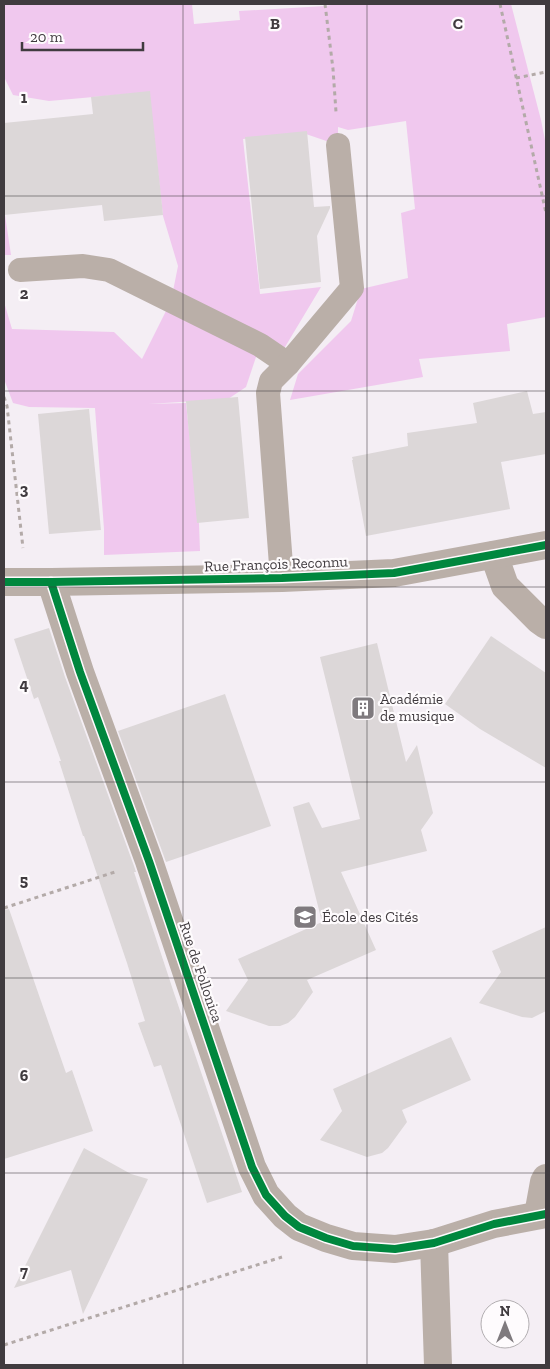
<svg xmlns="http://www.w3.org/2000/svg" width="550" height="1369" viewBox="0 0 550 1369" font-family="'Zilla Slab',serif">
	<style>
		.green { fill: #f0c8ee }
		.building { fill: #dcd7d8 }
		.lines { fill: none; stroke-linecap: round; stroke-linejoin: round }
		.path { stroke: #b3aaa8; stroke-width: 3; stroke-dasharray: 4 4; stroke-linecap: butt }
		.lane { stroke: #baafa8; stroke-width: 24 }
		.street { stroke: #baafa8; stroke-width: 28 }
		.cycleway-casing { stroke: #fefbfd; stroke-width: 11 }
		.cycleway { stroke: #00873e; stroke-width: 8 }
		.grid { fill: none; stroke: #403b3f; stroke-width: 1; stroke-opacity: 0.55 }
		.labels { text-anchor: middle; stroke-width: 4.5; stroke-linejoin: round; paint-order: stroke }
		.street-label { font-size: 15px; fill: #403b3f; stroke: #fefbfd }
		.poi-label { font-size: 15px; fill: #403b3f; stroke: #fefbfd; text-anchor: start }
		.grid-label { font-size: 16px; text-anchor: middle; font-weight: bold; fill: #403b3f; stroke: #fefbfd; stroke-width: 4.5; stroke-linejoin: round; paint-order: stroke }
	</style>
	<rect width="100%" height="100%" fill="#f4eef4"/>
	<g class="green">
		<path d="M 4,4 L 192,4 L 194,24 L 240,20 L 239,11 L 325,6 L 337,4 L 511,4 L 541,120 L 546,145 L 546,317 L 507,324 L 510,351 L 419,359 L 423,377 L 290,400 L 298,374 L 351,321 L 361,289 L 408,278 L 401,213 L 415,209 L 406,121 L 348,130 L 338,127 L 338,145 L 303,133 L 243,139 L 260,294 L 321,287 L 282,352 L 260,345 L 246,387 L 228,399 L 148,404 L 186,403 L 199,524 L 200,551 L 104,555 L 104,529 L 95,408 L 29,407 L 13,403 L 4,379 L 4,302 L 12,329 L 114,332 L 142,359 L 171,301 L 178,266 L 163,216 L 149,92 L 49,101 L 13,95 L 4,77 Z"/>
		<path d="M 4,215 L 5,215 L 11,255 L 4,255 Z"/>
	</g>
	<g class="building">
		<path d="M 150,91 L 163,215 L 104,221 L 102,205 L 4,215 L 4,123 L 93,114 L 91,97 Z"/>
		<path d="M 307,131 L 314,207 L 330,206 L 330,208 L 317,236 L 321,282 L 260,289 L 245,137 Z"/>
		<path d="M 527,391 L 533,414 L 546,412 L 546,454 L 501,462 L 510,509 L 366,536 L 352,460 L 353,460 L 352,457 L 408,446 L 407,433 L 477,423 L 473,403 Z"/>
		<path d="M 238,397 L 249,518 L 197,523 L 186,401 Z"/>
		<path d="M 89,409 L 101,530 L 49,534 L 38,414 Z"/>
		<path d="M 49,628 L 65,677 L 134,866 L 136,872 L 134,872 L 174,993 L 242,1192 L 207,1203 L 161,1065 L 154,1067 L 138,1023 L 145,1021 L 127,963 L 84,836 L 83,836 L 59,761 L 61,761 L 38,697 L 34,699 L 14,639 Z"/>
		<path d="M 491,636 L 546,673 L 546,768 L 480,729 L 445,704 Z"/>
		<path d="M 377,643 L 406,762 L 417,745 L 433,813 L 421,830 L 427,851 L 341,872 L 376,950 L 307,980 L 313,992 L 295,1017 L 288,1023 L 280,1026 L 269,1026 L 226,1011 L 248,980 L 238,959 L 322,922 L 293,807 L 309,802 L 322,828 L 360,819 L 320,657 Z"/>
		<path d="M 225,694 L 271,826 L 166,862 L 118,731 Z"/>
		<path d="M 9,909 L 66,1073 L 72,1070 L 93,1131 L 4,1159 L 4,910 Z"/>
		<path d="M 546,927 L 546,1011 L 532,1018 L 522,1017 L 479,1003 L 501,972 L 492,951 Z"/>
		<path d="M 451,1037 L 471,1080 L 402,1110 L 407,1122 L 388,1148 L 382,1153 L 367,1157 L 320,1140 L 342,1111 L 333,1089 Z"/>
		<path d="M 84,1148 L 131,1174 L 148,1179 L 83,1314 L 71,1270 L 14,1288 Z"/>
	</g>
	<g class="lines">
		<g class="path">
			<path d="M 325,4 L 333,69 L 336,112"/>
			<path d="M 500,4 L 546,213"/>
			<path d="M 516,78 L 546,72"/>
			<path d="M 4,397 L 7,406 L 23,548"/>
			<path d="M 4,908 L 115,872"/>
			<path d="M 4,1345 L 282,1257"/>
		</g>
		<g class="lane">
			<path d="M 20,270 L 83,266 L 109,270 L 242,336 L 260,345 L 288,364"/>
			<path d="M 282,578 L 268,393 L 271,381 L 288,364 L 352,288 L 338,145"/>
		</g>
		<g class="street">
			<path d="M 494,555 L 505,586 L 539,620 L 546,625"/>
			<path d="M 4,582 L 51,582 L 282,578 L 394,573 L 546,545"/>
			<path d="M 51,582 L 80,672 L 149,861 L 252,1167 L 266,1195 L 285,1216 L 299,1227 L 326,1238 L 353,1246 L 395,1249 L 434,1243 L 494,1224 L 546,1214"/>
			<path d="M 538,1215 L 544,1182 L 546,1178"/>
			<path d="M 434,1243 L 438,1365"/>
		</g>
		<g class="cycleway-casing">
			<g id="cycleway">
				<path d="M 4,582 L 51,582 L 282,578 L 394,573 L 546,545"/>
				<path d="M 51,582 L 80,672 L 149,861 L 252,1167 L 266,1195 L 285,1216 L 299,1227 L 326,1238 L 353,1246 L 395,1249 L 434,1243 L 494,1224 L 546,1214"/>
			</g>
		</g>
		<use href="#cycleway" class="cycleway"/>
	</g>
	<path class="grid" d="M 183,4 L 183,1365M 367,4 L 367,1365M 4,196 L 546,196M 4,391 L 546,391M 4,587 L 546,587M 4,782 L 546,782M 4,978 L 546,978M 4,1173 L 546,1173"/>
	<defs>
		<g id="building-square" transform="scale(1.25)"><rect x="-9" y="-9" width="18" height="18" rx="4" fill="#7f7a7e" stroke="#fefbfd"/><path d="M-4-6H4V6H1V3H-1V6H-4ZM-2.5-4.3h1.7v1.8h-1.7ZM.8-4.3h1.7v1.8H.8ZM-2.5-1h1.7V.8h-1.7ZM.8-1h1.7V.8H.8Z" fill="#fff"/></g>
		<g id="school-square" transform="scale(1.25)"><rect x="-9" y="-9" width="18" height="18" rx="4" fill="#7f7a7e" stroke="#fefbfd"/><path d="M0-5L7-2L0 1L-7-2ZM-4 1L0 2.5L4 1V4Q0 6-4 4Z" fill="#fff"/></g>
	</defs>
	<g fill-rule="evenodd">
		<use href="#building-square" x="363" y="708"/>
		<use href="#school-square" x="305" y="917"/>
	</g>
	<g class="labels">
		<g class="street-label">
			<text transform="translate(276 564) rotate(-2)" y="5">Rue François Reconnu</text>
			<text transform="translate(201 972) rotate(71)" y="5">Rue de Follonica</text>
		</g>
		<g class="poi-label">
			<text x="380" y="704">Académie<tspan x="380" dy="17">de musique</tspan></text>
			<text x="322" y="922">École des Cités</text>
		</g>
	</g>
	<g class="grid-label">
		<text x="275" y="29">B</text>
		<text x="458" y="29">C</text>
		<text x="24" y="103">1</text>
		<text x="24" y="299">2</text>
		<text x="24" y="495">3</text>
		<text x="24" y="690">4</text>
		<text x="24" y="886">5</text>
		<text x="24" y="1081">6</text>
		<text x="24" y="1277">7</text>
	</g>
	<rect width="550" height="1369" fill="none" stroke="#403b3f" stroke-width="10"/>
	<g transform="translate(505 1324)"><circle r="24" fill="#fefbfd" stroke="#b2aeb1"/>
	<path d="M0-4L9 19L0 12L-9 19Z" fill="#7f7a7e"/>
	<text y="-8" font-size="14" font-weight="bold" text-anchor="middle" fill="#403b3f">N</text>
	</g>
	<path d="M22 42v8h121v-8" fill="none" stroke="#403b3f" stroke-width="2.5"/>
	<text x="30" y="42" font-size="15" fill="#403b3f" stroke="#fefbfd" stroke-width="4" paint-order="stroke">20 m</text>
</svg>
